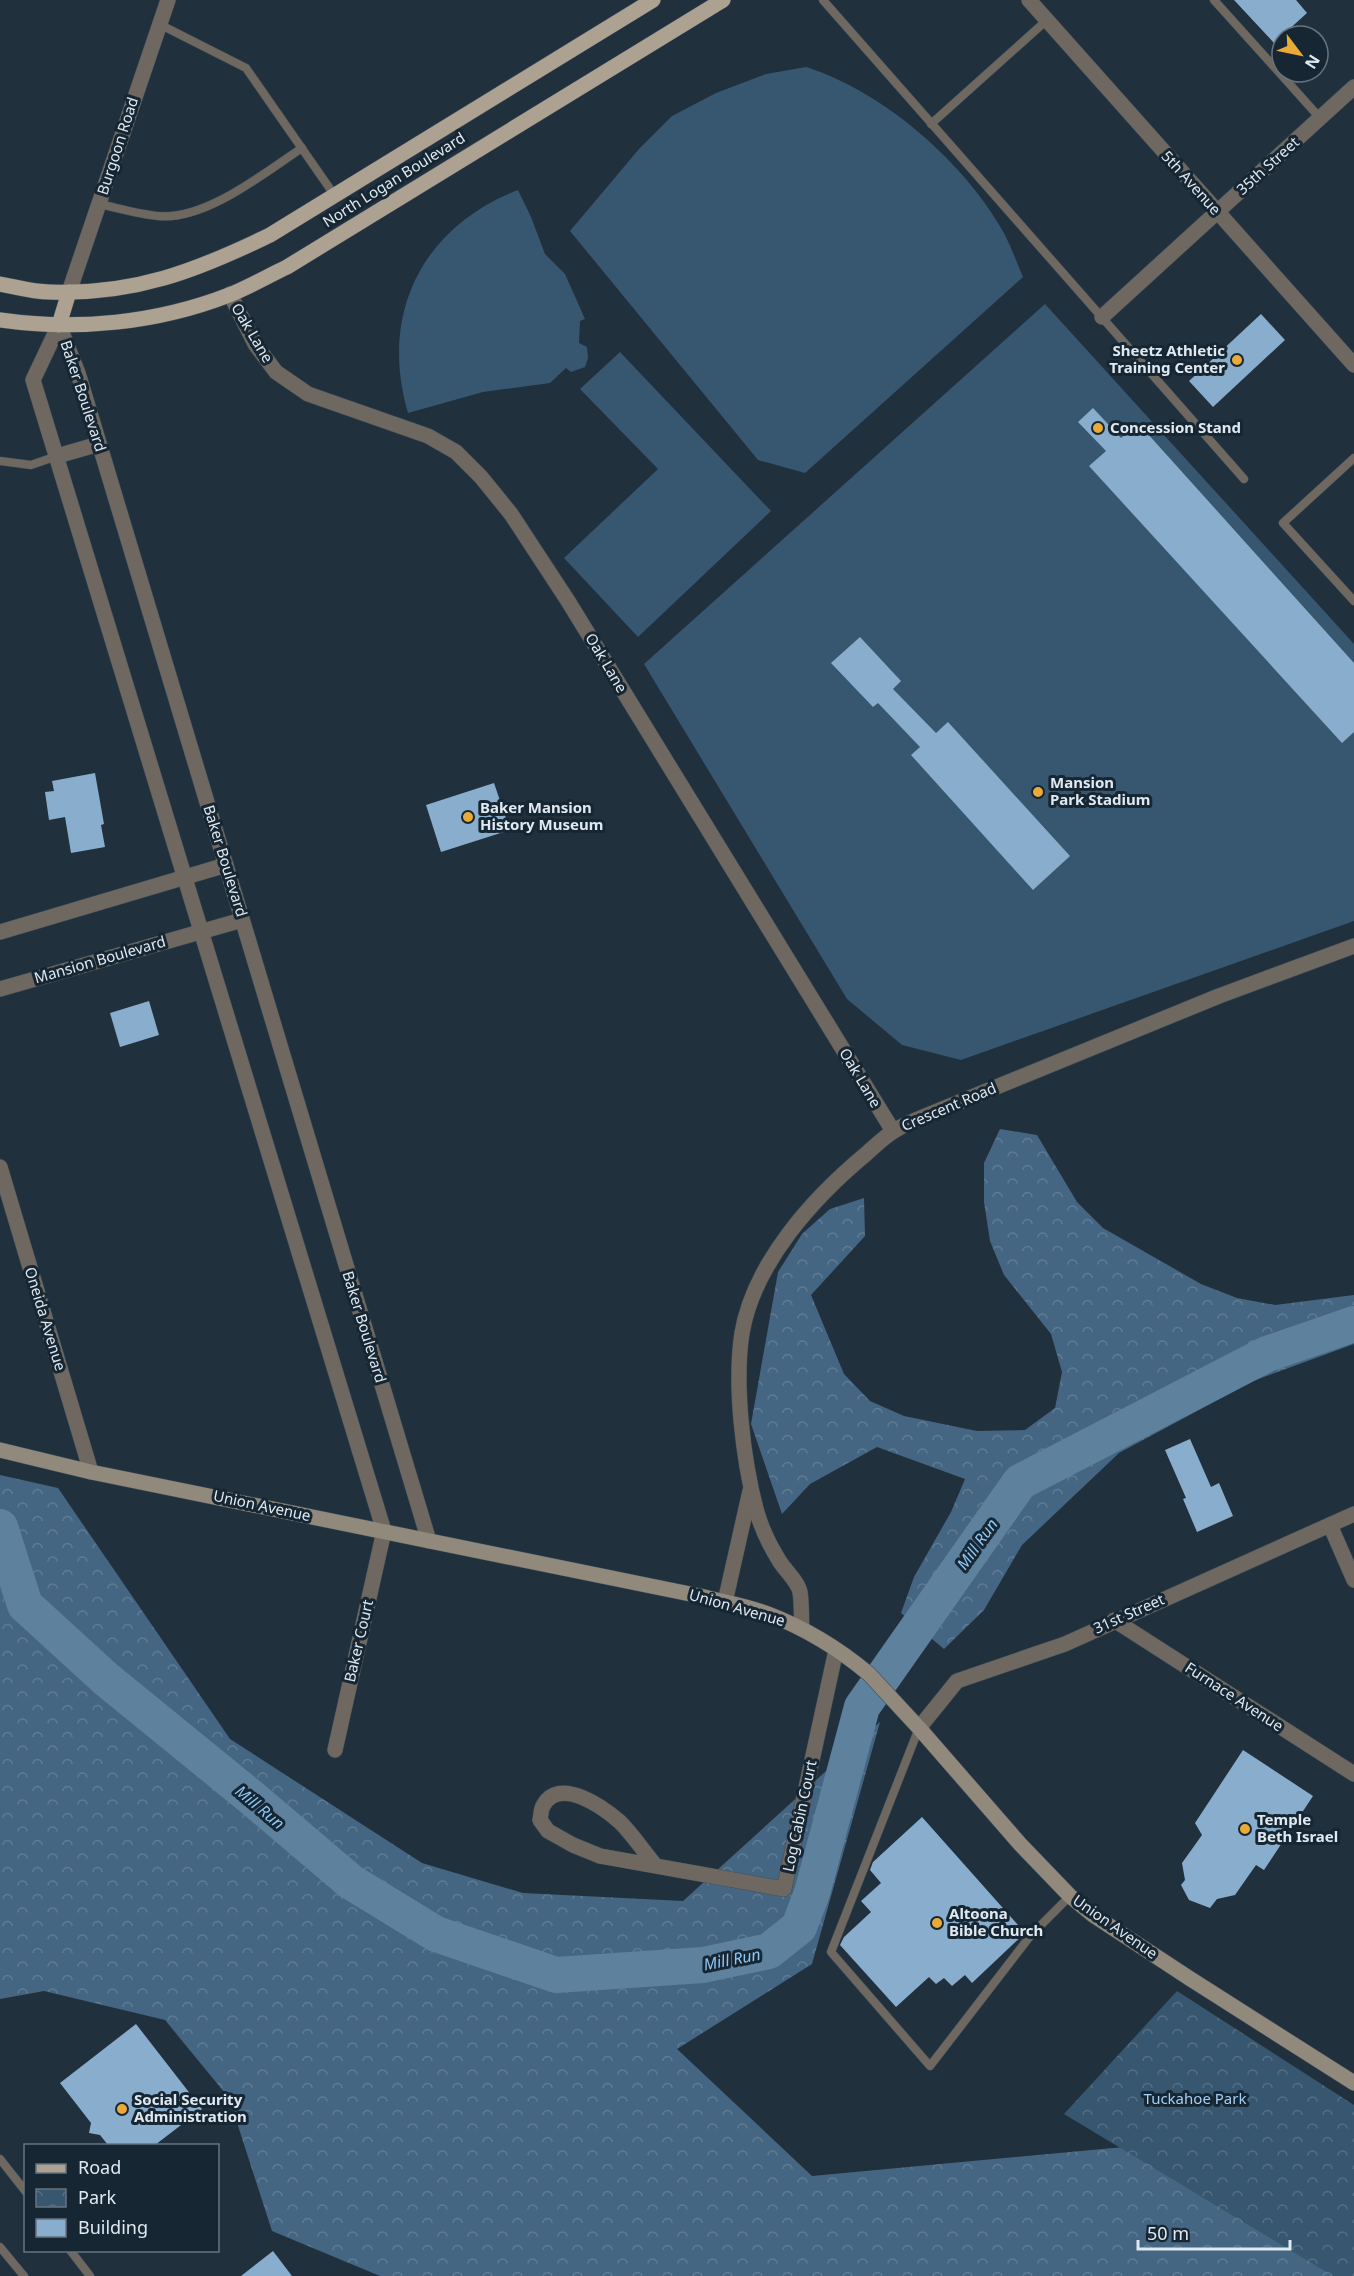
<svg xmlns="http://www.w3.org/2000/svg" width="1354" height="2276" viewBox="0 0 1354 2276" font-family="'Noto Sans',sans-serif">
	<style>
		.grass { fill: #375770 }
		.forest { fill: url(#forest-crowns) }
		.park { fill: url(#park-crowns) }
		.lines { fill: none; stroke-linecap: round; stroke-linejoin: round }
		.river { stroke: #5e819e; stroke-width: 36 }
		.building { fill: #89adcc }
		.service-casing { stroke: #3f4e5a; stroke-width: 9 }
		.minor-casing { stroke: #3f4e5a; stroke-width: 16 }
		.secondary-casing { stroke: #3f4e5a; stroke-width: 16 }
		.primary-casing { stroke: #3f4e5a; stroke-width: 16 }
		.service { stroke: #6e6860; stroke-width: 8 }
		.minor { stroke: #6e6860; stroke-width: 15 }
		.secondary { stroke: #91897c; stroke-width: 15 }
		.primary { stroke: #ada291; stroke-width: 15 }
		.poi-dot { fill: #eaaa38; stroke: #172633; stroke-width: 2 }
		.labels { text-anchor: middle; stroke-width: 6; stroke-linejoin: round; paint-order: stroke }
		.street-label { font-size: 15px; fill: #dfe9f1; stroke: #172633 }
		.poi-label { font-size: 15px; font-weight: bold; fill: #dfe9f1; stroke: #172633; text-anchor: start }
		.park-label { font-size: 15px; fill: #a2cff5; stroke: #172633 }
		.water-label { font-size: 16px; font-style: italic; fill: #8ec7f7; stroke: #172633 }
	</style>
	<defs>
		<pattern id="forest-crowns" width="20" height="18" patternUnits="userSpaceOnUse" patternTransform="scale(1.5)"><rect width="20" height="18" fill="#446682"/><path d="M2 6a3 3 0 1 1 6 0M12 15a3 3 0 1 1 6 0" fill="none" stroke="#5f7c94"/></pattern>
		<pattern id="park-crowns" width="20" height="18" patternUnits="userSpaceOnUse" patternTransform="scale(1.5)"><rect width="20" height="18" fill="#375770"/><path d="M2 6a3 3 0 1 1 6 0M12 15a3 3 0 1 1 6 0" fill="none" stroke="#546f85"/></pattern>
	</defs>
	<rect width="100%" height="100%" fill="#20303d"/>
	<g class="grass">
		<path d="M 806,67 C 883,91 967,164 1005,235 C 1012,249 1017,263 1023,277 L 805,473 L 758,460 L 570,231 L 639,149 L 672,116 L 716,93 L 766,74 Z"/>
		<path d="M 518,190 L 531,217 L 545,254 L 565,274 L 585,319 L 580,321 L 579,343 L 587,347 L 588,358 L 585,367 L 571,372 L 566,368 L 550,383 L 483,392 L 408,413 C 379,314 422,227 518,190 Z"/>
		<path d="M 1045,304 L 1354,644 L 1354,921 L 961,1060 L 902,1045 L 847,999 L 644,664 Z"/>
		<path d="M 620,352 L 771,511 L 638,637 L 564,558 L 658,469 L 580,389 Z"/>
	</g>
	<g class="forest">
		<path d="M 1000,1129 L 1037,1135 L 1077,1202 L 1103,1228 L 1201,1284 L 1237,1298 L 1275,1305 L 1354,1295 L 1354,1344 L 1253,1381 L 1119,1453 L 1022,1545 L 984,1610 L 944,1649 L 901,1613 L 914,1577 L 951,1512 L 965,1479 L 877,1447 L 810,1484 L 782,1514 L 751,1424 L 778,1272 L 802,1234 L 830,1209 L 864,1198 L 865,1236 L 811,1295 L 844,1374 L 870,1401 L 904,1416 L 977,1431 L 1025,1430 L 1055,1408 L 1062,1372 L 1051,1334 L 1004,1275 L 990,1241 L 984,1202 L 984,1163 Z"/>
		<path d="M 0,1475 L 58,1488 L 230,1739 L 422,1863 L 523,1893 L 683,1901 L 880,1722 L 812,1964 L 677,2049 L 812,2176 L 1124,2147 L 1354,2276 L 380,2276 L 272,2231 L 229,2098 L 165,2020 L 44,1991 L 0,1999 Z"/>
	</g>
	<path class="park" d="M 1177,1991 L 1354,2105 L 1354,2276 L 1333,2276 L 1064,2114 Z"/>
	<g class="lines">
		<path class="river" d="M 0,1527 L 25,1605 L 106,1679 L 252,1798 L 351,1882 L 436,1934 L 556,1975 L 703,1965 L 769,1951 L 799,1927 L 812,1893 L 862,1707 L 1020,1482 L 1267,1354 L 1354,1324"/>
	</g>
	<g class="building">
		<path d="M 1234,0 L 1296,0 L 1307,13 L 1274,43 Z"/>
		<path d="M 1261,314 L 1285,340 L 1213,407 L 1189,381 Z"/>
		<path d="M 1093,408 L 1121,438 L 1138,423 L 1354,663 L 1354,732 L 1342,743 L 1089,466 L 1106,451 L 1078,422 Z"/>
		<path d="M 860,637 L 901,681 L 893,689 L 936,733 L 948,722 L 1070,856 L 1033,890 L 911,755 L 920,747 L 878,703 L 873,707 L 831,663 Z"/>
		<path d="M 95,773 L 104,824 L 101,825 L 105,847 L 71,853 L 65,817 L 49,820 L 45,792 L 54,791 L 52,781 Z"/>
		<path d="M 494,783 L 510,830 L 441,852 L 426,805 Z"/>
		<path d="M 149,1001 L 159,1035 L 120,1047 L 110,1013 Z"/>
		<path d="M 1190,1439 L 1211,1487 L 1219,1483 L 1233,1516 L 1197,1532 L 1183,1499 L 1186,1498 L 1165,1450 Z"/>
		<path d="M 1243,1750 L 1313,1796 L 1264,1870 L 1256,1865 L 1235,1895 L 1217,1899 L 1210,1908 L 1189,1900 L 1181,1885 L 1185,1880 L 1182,1863 L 1202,1835 L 1195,1823 Z"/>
		<path d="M 922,1817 L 1025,1933 L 972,1983 L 965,1975 L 952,1986 L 944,1978 L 936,1984 L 929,1977 L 896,2007 L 840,1945 L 844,1937 L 871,1912 L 861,1901 L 881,1883 L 870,1870 L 873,1862 Z"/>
		<path d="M 136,2024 L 202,2109 L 155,2145 L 108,2145 L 100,2135 L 89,2133 L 91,2123 L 60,2083 Z"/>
		<path d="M 273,2251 L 292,2276 L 241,2276 Z"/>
	</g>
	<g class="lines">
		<g class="service-casing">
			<g id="service">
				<path d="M 823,0 L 1244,479"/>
				<path d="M 1214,0 L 1320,118"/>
				<path d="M 159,24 L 246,68 L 335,196"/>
				<path d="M 931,124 L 1047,20"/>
				<path d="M 99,204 C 118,208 138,214 158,216 C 205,221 264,173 302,148"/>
				<path d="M 1354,458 L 1283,523 L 1354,601"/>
				<path d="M 0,461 L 31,465 L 57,456"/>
				<path d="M 919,1728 L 831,1952 L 930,2066 L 1031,1935 L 1070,1896"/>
				<path d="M 0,2159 L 26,2192"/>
				<path d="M 0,2247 L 24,2276"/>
				<path d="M 70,2250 L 90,2276"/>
			</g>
		</g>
		<g class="minor-casing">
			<g id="minor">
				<path d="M 1029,0 L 1354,365"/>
				<path d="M 69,292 L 168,0"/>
				<path d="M 230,294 L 255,344 L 276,372 L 308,394 L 428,436 L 456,452 L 481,477 L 511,514 L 568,601 L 893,1131"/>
				<path d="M 1102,317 L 1354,87"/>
				<path d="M 59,325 L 33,380 L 384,1531 L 335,1750"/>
				<path d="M 59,325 L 78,373 L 429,1541"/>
				<path d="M 57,456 L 99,444"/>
				<path d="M 0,932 L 226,865"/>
				<path d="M 0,989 L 242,920"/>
				<path d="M 0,1167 L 91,1472"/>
				<path d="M 1330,1525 L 1354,1580"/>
				<path d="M 725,1602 L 750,1491"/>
				<path d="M 1114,1620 L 1354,1774"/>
				<path d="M 802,1629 C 801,1617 802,1604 800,1592 C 798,1582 786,1571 780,1562 C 770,1546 761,1528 756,1509 C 743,1459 734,1384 742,1333 C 754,1263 813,1198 866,1154 C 875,1146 884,1137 894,1131 C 903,1125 913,1121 923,1117 L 1219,996 L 1354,946"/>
				<path d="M 919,1728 L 957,1681 L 1065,1644 L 1354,1514"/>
				<path d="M 656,1866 C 644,1852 633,1835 620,1822 C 604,1808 559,1775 543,1806 C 541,1809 541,1815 540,1820 L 548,1831 L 573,1845 L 600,1856 L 784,1889 L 836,1650"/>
			</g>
		</g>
		<g class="secondary-casing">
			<path id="secondary" d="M 0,1450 L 91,1472 L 700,1596 C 723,1602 747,1606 768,1614 C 805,1628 839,1649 869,1674 L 919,1728 L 1020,1844 L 1070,1896 L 1093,1915 L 1189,1978 L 1354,2083"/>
		</g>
		<g class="primary-casing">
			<g id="primary">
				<path d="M 0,284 C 16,287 33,292 50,292 C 134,295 196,271 270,235 L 653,0"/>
				<path d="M 0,320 C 77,331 157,323 229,295 C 249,287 268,276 287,267 L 723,0"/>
				<path d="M 59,325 L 69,292"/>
			</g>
		</g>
		<use href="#service" class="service"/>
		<use href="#minor" class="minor"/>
		<use href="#secondary" class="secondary"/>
		<use href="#primary" class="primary"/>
	</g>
	<g class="poi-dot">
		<circle cx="1237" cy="360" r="6"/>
		<circle cx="1098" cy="428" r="6"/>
		<circle cx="1038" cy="792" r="6"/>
		<circle cx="468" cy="817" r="6"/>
		<circle cx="1245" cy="1829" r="6"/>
		<circle cx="937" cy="1923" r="6"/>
		<circle cx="122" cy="2109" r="6"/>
	</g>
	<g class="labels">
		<g class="street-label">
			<text transform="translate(118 146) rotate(-72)" y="5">Burgoon Road</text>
			<text transform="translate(1268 166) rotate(-42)" y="5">35th Street</text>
			<text transform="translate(394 180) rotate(-32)" y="5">North Logan Boulevard</text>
			<text transform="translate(1191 183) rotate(48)" y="5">5th Avenue</text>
			<text transform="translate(252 333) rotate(59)" y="5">Oak Lane</text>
			<text transform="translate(83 396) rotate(72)" y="5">Baker Boulevard</text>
			<text transform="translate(606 663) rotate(59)" y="5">Oak Lane</text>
			<text transform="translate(225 861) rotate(73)" y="5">Baker Boulevard</text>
			<text transform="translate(100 960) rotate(-16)" y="5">Mansion Boulevard</text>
			<text transform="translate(860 1078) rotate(59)" y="5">Oak Lane</text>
			<text transform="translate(949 1107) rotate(-23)" y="5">Crescent Road</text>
			<text transform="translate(45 1319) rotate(73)" y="5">Oneida Avenue</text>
			<text transform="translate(364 1327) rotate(73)" y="5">Baker Boulevard</text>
			<text transform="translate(262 1506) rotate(12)" y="5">Union Avenue</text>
			<text transform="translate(737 1608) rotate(16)" y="5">Union Avenue</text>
			<text transform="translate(1129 1614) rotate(-24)" y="5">31st Street</text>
			<text transform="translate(359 1641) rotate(-77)" y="5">Baker Court</text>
			<text transform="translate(1234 1697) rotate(33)" y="5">Furnace Avenue</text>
			<text transform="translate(800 1816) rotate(-78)" y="5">Log Cabin Court</text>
			<text transform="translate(1115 1927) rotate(35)" y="5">Union Avenue</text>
		</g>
		<g class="poi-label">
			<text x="1225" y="356" text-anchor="end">Sheetz Athletic<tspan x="1225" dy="17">Training Center</tspan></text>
			<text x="1110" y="433">Concession Stand</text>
			<text x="1050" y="788">Mansion<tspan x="1050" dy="17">Park Stadium</tspan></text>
			<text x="480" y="813">Baker Mansion<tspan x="480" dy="17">History Museum</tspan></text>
			<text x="1257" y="1825">Temple<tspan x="1257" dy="17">Beth Israel</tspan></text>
			<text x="949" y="1919">Altoona<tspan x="949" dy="17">Bible Church</tspan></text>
			<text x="134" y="2105">Social Security<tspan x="134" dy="17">Administration</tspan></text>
		</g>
		<g class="park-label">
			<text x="1195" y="2104">Tuckahoe Park</text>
		</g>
		<g class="water-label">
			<text transform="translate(977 1544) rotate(-55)" y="6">Mill Run</text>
			<text transform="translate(260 1807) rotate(40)" y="6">Mill Run</text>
			<text transform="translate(732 1959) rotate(-11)" y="6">Mill Run</text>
		</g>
	</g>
	<rect x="24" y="2144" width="195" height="108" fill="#172633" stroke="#67747f" stroke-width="1.5"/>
	<rect x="36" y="2164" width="30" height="9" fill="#ada291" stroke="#67747f" stroke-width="1.5"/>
	<text x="78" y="2174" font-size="18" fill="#dfe9f1">Road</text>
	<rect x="36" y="2189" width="30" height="18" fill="url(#park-crowns)" stroke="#67747f" stroke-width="1.5"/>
	<text x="78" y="2204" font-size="18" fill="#dfe9f1">Park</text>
	<rect x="36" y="2219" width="30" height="18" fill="#89adcc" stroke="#67747f" stroke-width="1.5"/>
	<text x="78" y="2234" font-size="18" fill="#dfe9f1">Building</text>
	<g transform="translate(1300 54) rotate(122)"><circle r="28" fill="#172633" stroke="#67747f" stroke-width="1.5"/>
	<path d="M0-4.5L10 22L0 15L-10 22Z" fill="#eaaa38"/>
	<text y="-9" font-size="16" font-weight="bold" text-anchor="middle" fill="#dfe9f1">N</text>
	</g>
	<path d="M1138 2240v9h152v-9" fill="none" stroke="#dfe9f1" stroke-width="3"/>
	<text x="1147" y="2240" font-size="18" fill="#dfe9f1" stroke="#172633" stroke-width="4.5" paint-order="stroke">50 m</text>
</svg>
